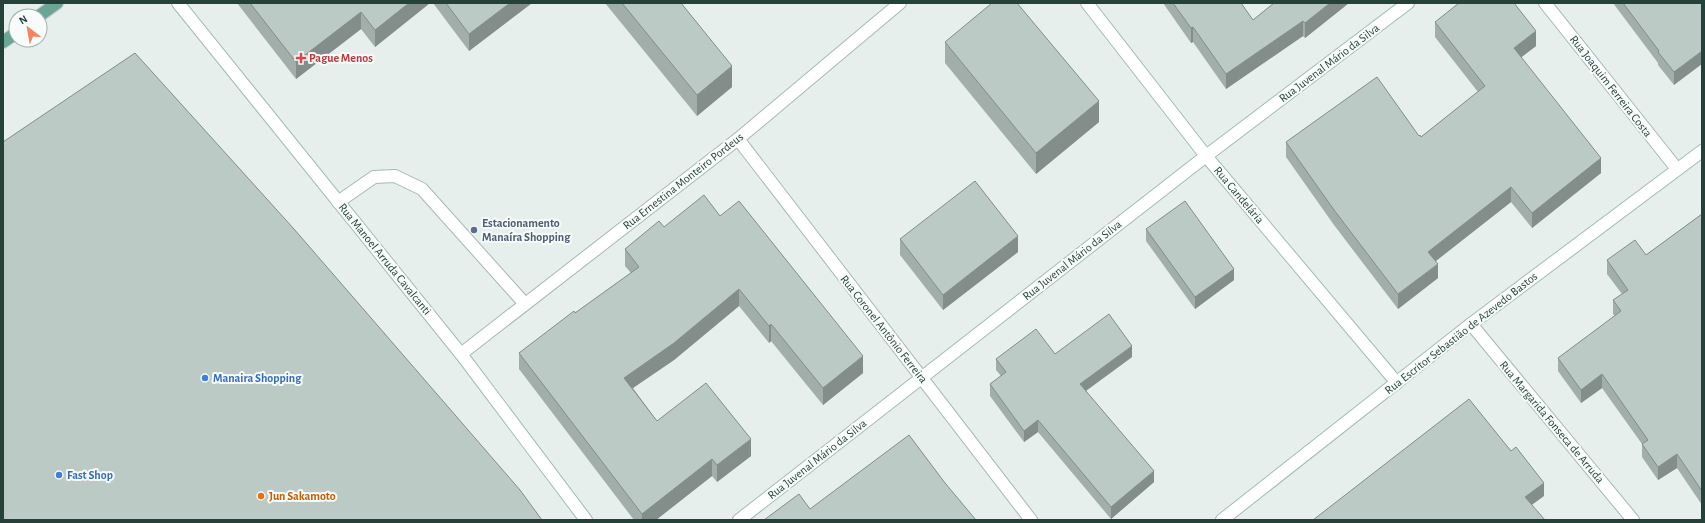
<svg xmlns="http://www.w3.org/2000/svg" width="1705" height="523" viewBox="0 0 1705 523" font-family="'Alegreya Sans',sans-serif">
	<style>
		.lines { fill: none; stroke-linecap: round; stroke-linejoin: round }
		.service-casing { stroke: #a8b8b2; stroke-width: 14 }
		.minor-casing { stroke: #a8b8b2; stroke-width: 14 }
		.secondary-casing { stroke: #a4bbb3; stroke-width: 14 }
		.primary-casing { stroke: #c2cac8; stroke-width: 14 }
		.service { stroke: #fff; stroke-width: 12 }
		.minor { stroke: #fff; stroke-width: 12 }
		.secondary { stroke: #fff; stroke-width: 12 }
		.primary { stroke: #6aa596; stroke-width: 12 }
		.wall { fill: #a1aea9 }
		.shaded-wall { fill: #838d89 }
		.building { fill: #bbcac4; stroke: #838d89 }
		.health-dot { fill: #e0444e; stroke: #f7fbf9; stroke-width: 1.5 }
		.service-dot { fill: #5c6f8a; stroke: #f7fbf9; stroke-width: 1.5 }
		.shop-dot { fill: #3f7fe0; stroke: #f7fbf9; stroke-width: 1.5 }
		.food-dot { fill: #e8710a; stroke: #f7fbf9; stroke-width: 1.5 }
		.labels { text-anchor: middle; stroke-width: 4; stroke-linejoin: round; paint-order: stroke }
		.health-label { font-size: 12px; font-weight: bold; fill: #be3a42; stroke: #f7fbf9; text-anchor: start }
		.street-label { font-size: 12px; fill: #24423a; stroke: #f7fbf9 }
		.service-label { font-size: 12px; font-weight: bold; fill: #4e5e75; stroke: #f7fbf9; text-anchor: start }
		.shop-label { font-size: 12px; font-weight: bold; fill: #366cbe; stroke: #f7fbf9; text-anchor: start }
		.food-label { font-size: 12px; font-weight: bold; fill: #c56008; stroke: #f7fbf9; text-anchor: start }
	</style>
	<rect width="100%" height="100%" fill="#e6efeb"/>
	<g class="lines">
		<g class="service-casing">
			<path id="service" d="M 338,202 L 374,177 L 395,176 L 422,189 L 525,304"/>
		</g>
		<g class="minor-casing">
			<g id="minor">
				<path d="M 1545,3 L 1677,169"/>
				<path d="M 738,139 L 1031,520"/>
				<path d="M 1471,324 L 1633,520"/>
				<path d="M 461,354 L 738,139 L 900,3"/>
			</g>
		</g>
		<g class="secondary-casing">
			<g id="secondary">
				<path d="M 178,3 L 461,354 L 586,520"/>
				<path d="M 1087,3 L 1206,156 L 1397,383"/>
				<path d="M 739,520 L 1206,156 L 1408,3"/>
				<path d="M 1222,520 L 1471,324 L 1702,151"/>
			</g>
		</g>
		<g class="primary-casing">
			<g id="primary">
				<path d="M 39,16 L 57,3"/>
				<path d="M 3,42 L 16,33"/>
			</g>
		</g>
		<use href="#service" class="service"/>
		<use href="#minor" class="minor"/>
		<use href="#secondary" class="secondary"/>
		<use href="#primary" class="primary"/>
	</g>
	<g class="wall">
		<path d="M 237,3 L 430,3 L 375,47 L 361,29 L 296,79 Z"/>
		<path d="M 433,3 L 532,3 L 469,51 Z"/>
		<path d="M 605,3 L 681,3 L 732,87 L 697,116 Z"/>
		<path d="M 1163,3 L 1241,3 L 1253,20 L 1274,3 L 1349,3 L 1305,38 L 1303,36 L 1226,89 L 1193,42 L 1191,43 Z"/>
		<path d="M 1613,3 L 1702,3 L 1674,85 L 1658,65 L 1658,63 Z"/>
		<path d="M 1435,22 L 1536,46 L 1521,57 L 1601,173 L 1532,228 L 1511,202 L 1436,261 L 1438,278 L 1398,309 L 1334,225 L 1286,157 L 1286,142 L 1419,136 L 1421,137 L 1478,92 L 1435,37 Z"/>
		<path d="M 945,42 L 1099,122 L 1036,174 L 945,63 Z"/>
		<path d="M 1702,214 L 1702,505 L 1677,468 L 1658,480 L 1642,457 L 1642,444 L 1602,388 L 1581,403 L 1558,371 L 1558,358 L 1615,316 L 1613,314 L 1613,300 L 1622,294 L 1607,274 L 1607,260 L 1646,255 Z"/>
		<path d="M 720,216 L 863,373 L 823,405 L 771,341 L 769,343 L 739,306 L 674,360 L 633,388 L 657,421 L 751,456 L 717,482 L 712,476 L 656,520 L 634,520 L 519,369 L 519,353 L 631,273 L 625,266 L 625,249 L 664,227 Z"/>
		<path d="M 1146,229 L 1234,280 L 1195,309 L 1146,241 Z"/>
		<path d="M 900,239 L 1018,252 L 943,310 L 900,255 Z"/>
		<path d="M 1055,354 L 1132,357 L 1086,391 L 1154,482 L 1111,519 L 1038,432 L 1024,442 L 990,396 L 990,384 L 1001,376 L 996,370 L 996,359 Z"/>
	</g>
	<g class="shaded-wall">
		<path d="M 409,3 L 430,3 L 375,47 L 375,30 Z"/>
		<path d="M 510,3 L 532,3 L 469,51 L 469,34 Z"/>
		<path d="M 1330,3 L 1349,3 L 1305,38 L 1305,23 Z"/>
		<path d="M 361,12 L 361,29 L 296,79 L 296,62 Z"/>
		<path d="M 1303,21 L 1303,36 L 1226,89 L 1226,74 Z"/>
		<path d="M 1193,27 L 1193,42 L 1191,43 L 1191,28 Z"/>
		<path d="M 1536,31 L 1536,46 L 1514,63 L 1514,48 Z"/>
		<path d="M 1702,51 L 1702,64 L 1674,85 L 1674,72 Z"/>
		<path d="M 732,66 L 732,87 L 697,116 L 697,95 Z"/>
		<path d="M 1099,101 L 1099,122 L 1036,174 L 1036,153 Z"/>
		<path d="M 1601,158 L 1601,173 L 1532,228 L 1532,213 Z"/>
		<path d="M 1511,187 L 1511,202 L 1428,267 L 1428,252 Z"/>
		<path d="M 1018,236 L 1018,252 L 943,310 L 943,295 Z"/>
		<path d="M 1438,264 L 1438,278 L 1398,309 L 1398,294 Z"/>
		<path d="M 1234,269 L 1234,280 L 1195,309 L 1195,297 Z"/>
		<path d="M 739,289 L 739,306 L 674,360 L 624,394 L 624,378 Z"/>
		<path d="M 771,324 L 771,341 L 769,343 L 769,326 Z"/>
		<path d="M 1132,346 L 1132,357 L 1080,395 L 1080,384 Z"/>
		<path d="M 863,356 L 863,373 L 823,405 L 823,388 Z"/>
		<path d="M 1602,374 L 1602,388 L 1581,403 L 1581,390 Z"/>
		<path d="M 1038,420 L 1038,432 L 1024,442 L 1024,431 Z"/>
		<path d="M 751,439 L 751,456 L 717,482 L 717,465 Z"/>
		<path d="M 1677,454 L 1677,468 L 1658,480 L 1658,467 Z"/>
		<path d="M 712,459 L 712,476 L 656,520 L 642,520 L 642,514 Z"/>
		<path d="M 1154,471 L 1154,482 L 1111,519 L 1111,507 Z"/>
		<path d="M 1544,483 L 1544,496 L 1525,510 L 1525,497 Z"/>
	</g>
	<g class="building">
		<path d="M 250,3 L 409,3 L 375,30 L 361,12 L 296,62 Z"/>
		<path d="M 446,3 L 510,3 L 469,34 Z"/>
		<path d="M 622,3 L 681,3 L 732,66 L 697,95 Z"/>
		<path d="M 992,3 L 1017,3 L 1099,101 L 1036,153 L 945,42 Z"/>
		<path d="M 1173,3 L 1241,3 L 1253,20 L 1274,3 L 1330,3 L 1305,23 L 1303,21 L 1226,74 L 1193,27 L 1191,28 Z"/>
		<path d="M 1459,3 L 1514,3 L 1536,31 L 1514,48 L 1601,158 L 1532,213 L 1511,187 L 1428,252 L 1438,264 L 1398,294 L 1334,210 L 1286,142 L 1377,77 L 1419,136 L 1420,135 L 1421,137 L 1485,86 L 1435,22 Z"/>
		<path d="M 1623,3 L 1702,3 L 1702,51 L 1674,72 L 1658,52 L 1659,51 Z"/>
		<path d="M 135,53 L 294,229 L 520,490 L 542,520 L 3,520 L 3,142 Z"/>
		<path d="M 975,181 L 1018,236 L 943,295 L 900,239 Z"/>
		<path d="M 704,195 L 720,216 L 739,201 L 863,356 L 823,388 L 771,324 L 769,326 L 739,289 L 674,343 L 624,378 L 657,421 L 706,383 L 751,439 L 717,465 L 712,459 L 642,514 L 519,353 L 574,311 L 575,313 L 639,267 L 625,249 L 659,221 L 664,227 Z"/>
		<path d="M 1185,201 L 1234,269 L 1195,297 L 1146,229 Z"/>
		<path d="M 1702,214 L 1702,491 L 1677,454 L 1658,467 L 1642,444 L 1648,440 L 1602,374 L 1581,390 L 1558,358 L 1621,311 L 1613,300 L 1628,290 L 1607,260 L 1635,240 L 1646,255 Z"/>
		<path d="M 1109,314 L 1132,346 L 1080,384 L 1154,471 L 1111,507 L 1038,420 L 1024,431 L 990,384 L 1006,372 L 996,359 L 1036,329 L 1055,354 Z"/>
		<path d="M 1469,399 L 1511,451 L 1516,447 L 1544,483 L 1525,497 L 1545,520 L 1313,520 Z"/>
		<path d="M 909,435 L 945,483 L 976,520 L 764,520 L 799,494 L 810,509 Z"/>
	</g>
	<path class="health-dot" d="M299 52h4v4h4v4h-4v4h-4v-4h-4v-4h4z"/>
	<circle class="service-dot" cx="474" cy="230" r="4"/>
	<g class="shop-dot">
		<circle cx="205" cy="378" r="4"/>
		<circle cx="59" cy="475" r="4"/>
	</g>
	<circle class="food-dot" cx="261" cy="496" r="4"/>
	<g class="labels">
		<g class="health-label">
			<text x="309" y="62">Pague Menos</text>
		</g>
		<g class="street-label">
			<text transform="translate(1329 63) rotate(-37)" y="4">Rua Juvenal Mário da Silva</text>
			<text transform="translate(1611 86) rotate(52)" y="4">Rua Joaquim Ferreira Costa</text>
			<text transform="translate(683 181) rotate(-38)" y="4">Rua Ernestina Monteiro Pordeus</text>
			<text transform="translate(1239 195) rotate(50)" y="4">Rua Candelária</text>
			<text transform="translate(385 259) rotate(51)" y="4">Rua Manoel Arruda Cavalcanti</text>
			<text transform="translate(1072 260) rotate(-38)" y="4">Rua Juvenal Mário da Silva</text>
			<text transform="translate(884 329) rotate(52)" y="4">Rua Coronel Antônio Ferreira</text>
			<text transform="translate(1461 333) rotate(-38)" y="4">Rua Escritor Sebastião de Azevedo Bastos</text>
			<text transform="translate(1552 422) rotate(50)" y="4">Rua Margarida Fonseca de Arruda</text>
			<text transform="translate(817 459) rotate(-38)" y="4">Rua Juvenal Mário da Silva</text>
		</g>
		<g class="service-label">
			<text x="482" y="227">Estacionamento<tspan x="482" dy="14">Manaíra Shopping</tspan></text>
		</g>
		<g class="shop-label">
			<text x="213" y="382">Manaira Shopping</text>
			<text x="67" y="479">Fast Shop</text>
		</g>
		<g class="food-label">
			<text x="269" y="500">Jun Sakamoto</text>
		</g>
	</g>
	<rect width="1705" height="523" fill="none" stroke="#24423a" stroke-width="8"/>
	<g transform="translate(28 28) rotate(329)"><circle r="19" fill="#f7fbf9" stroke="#a3b1ad"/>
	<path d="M0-3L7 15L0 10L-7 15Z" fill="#f4845f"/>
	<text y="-6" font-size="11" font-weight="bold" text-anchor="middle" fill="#24423a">N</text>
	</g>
</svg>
